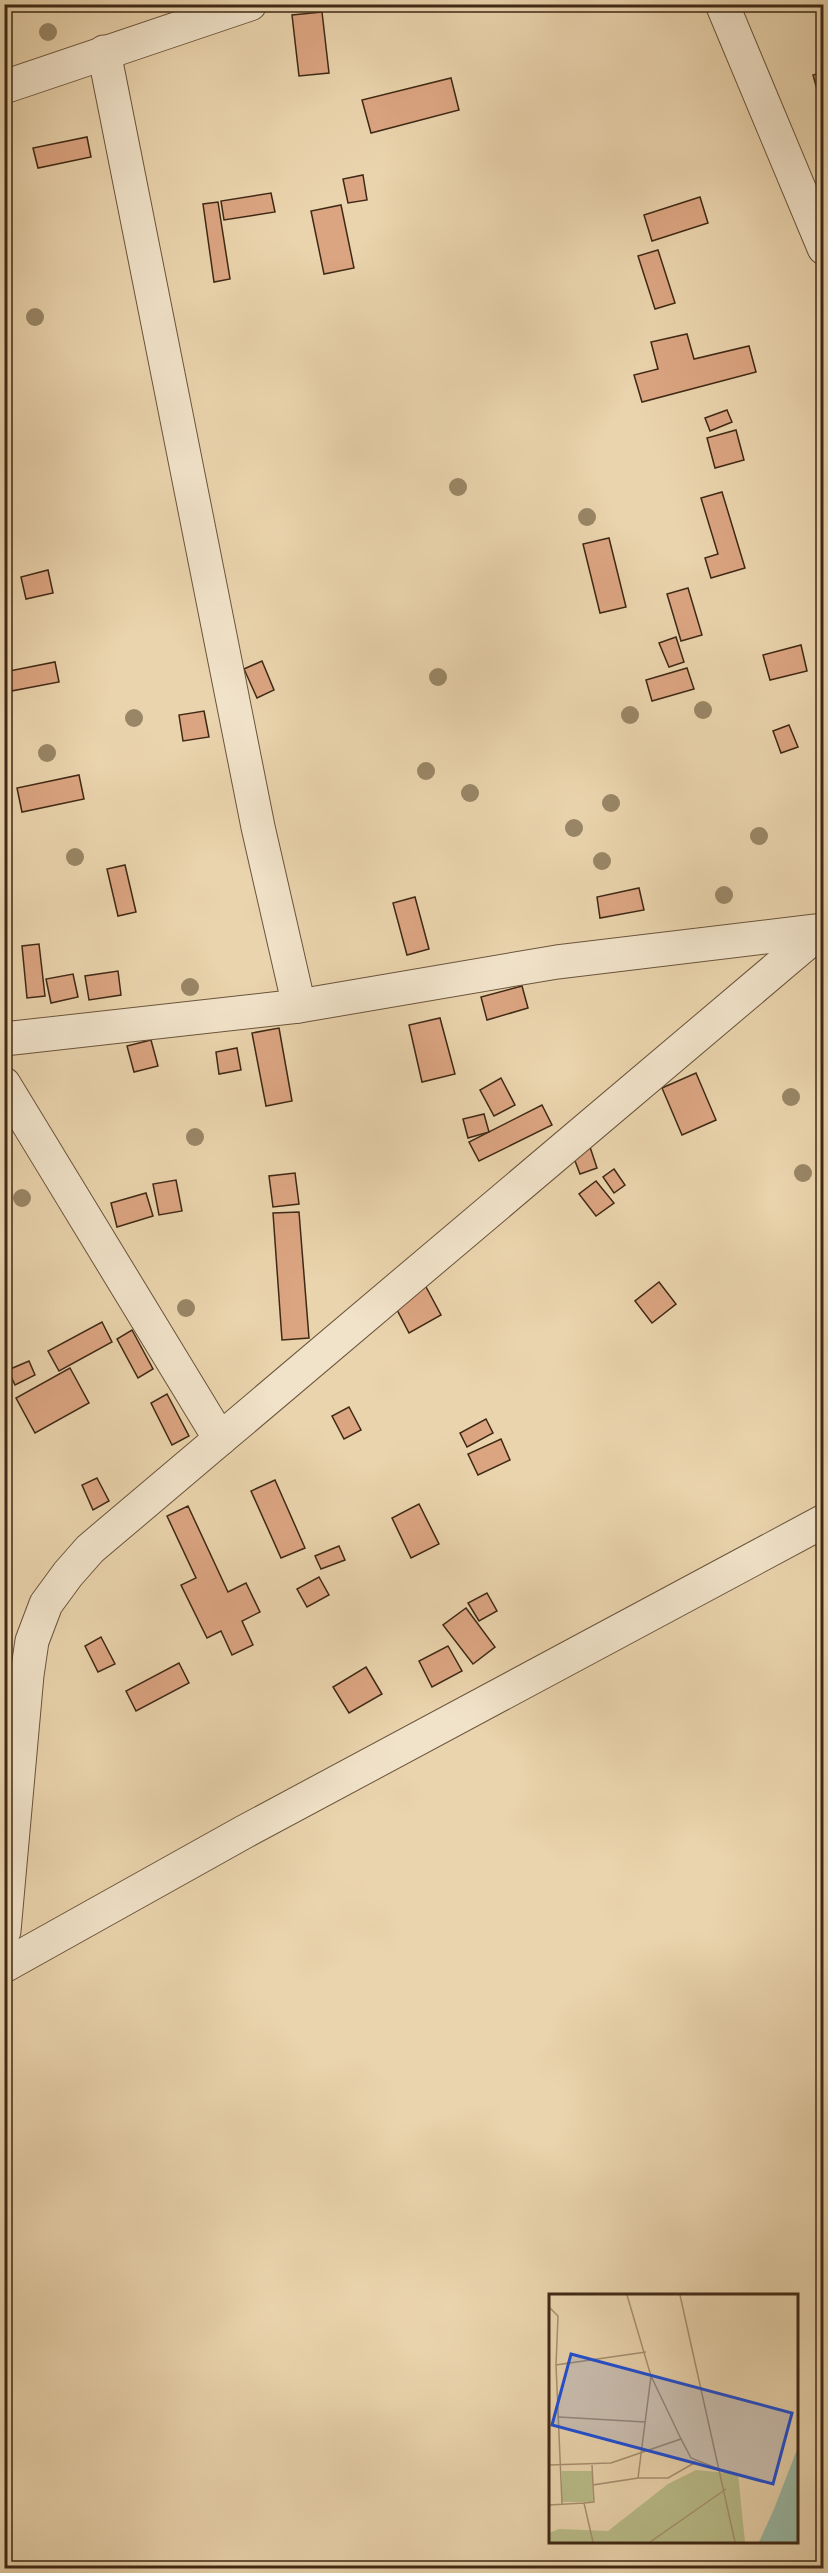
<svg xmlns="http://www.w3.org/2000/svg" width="828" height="2573" viewBox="0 0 828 2573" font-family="'Old Standard TT',serif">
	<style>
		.building { fill: #dca582; stroke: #3f2915; stroke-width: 1.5 }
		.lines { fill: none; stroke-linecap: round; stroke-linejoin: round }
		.minor-casing { stroke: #6a543b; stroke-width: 35 }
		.minor { stroke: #f1e3ca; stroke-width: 33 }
		.tree { fill: #998666 }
		.inset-road { fill: none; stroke: #a69070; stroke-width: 1.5 }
		.view { fill: #1d4ed8; fill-opacity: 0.15; stroke: #1d4ed8; stroke-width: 3 }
		.inset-edge { fill: none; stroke: #3f2915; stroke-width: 3 }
	</style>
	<rect width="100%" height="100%" fill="#ead4ad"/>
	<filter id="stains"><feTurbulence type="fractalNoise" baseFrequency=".00333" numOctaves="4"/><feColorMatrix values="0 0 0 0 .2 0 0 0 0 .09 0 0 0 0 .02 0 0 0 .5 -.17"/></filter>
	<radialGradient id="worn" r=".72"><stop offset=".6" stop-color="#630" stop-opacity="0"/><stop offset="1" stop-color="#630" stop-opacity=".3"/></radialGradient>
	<g class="building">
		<path d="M 322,12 L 329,73 L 299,76 L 292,15 Z"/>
		<path d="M 824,72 L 824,99 L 820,100 L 813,75 Z"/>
		<path d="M 451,78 L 459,110 L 371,133 L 362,100 Z"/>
		<path d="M 87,137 L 91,157 L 38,168 L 33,148 Z"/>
		<path d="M 363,175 L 367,200 L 348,203 L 343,179 Z"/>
		<path d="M 271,193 L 275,212 L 224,220 L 221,201 Z"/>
		<path d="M 700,197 L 708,223 L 652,241 L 644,215 Z"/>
		<path d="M 218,202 L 230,279 L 214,282 L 203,204 Z"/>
		<path d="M 341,205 L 354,268 L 324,274 L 311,211 Z"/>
		<path d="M 658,250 L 675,303 L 655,309 L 638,256 Z"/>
		<path d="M 687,334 L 694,359 L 749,346 L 756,372 L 642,402 L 634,375 L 658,369 L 651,342 Z"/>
		<path d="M 727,410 L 732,422 L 710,431 L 705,418 Z"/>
		<path d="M 736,430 L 744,460 L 715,468 L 707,438 Z"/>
		<path d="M 722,492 L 745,568 L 711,578 L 705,558 L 718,554 L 701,498 Z"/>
		<path d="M 609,538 L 626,607 L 600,613 L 583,544 Z"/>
		<path d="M 48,570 L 53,593 L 26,599 L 21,577 Z"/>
		<path d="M 688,588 L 702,635 L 681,641 L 667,594 Z"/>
		<path d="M 676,637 L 684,662 L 669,667 L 659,643 Z"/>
		<path d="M 801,645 L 807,671 L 770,680 L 763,655 Z"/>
		<path d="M 262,661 L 274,690 L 257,698 L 244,669 Z"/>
		<path d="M 55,662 L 59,682 L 6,692 L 4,672 Z"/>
		<path d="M 687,668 L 694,689 L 652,701 L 646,680 Z"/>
		<path d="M 204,711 L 209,737 L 183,741 L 179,715 Z"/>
		<path d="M 789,725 L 798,747 L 781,753 L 773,731 Z"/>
		<path d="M 79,775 L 84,799 L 22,812 L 17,788 Z"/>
		<path d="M 125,865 L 136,912 L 118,916 L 107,869 Z"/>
		<path d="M 639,888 L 644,910 L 600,918 L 597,897 Z"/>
		<path d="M 415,897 L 429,949 L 407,955 L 393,903 Z"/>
		<path d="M 39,944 L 45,996 L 27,998 L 22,946 Z"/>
		<path d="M 118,971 L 121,995 L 89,1000 L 85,976 Z"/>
		<path d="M 73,974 L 78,997 L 51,1003 L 46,979 Z"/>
		<path d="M 522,986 L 528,1008 L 487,1020 L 481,997 Z"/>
		<path d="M 440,1018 L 455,1074 L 422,1082 L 409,1025 Z"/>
		<path d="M 279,1028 L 292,1101 L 266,1106 L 252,1033 Z"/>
		<path d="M 151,1040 L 158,1066 L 134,1072 L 127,1046 Z"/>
		<path d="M 237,1048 L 241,1070 L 219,1074 L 216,1052 Z"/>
		<path d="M 696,1073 L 716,1120 L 682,1135 L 662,1088 Z"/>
		<path d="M 501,1078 L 515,1105 L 494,1116 L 480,1090 Z"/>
		<path d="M 542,1105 L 552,1125 L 479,1161 L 469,1142 Z"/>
		<path d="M 484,1114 L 489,1132 L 468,1138 L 463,1119 Z"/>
		<path d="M 590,1147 L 597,1168 L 580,1174 L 572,1153 Z"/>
		<path d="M 614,1169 L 625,1185 L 614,1193 L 603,1177 Z"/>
		<path d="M 295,1173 L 299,1204 L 273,1207 L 269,1176 Z"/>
		<path d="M 176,1180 L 182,1211 L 159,1215 L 153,1184 Z"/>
		<path d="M 596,1181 L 614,1203 L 596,1216 L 579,1194 Z"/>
		<path d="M 146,1193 L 153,1216 L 117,1227 L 111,1203 Z"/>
		<path d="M 299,1212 L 309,1338 L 282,1340 L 273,1213 Z"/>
		<path d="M 659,1282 L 676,1304 L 652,1323 L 635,1301 Z"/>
		<path d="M 425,1285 L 441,1315 L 409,1333 L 393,1302 Z"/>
		<path d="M 102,1322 L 112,1342 L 59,1371 L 48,1351 Z"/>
		<path d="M 132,1330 L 153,1369 L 138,1378 L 117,1339 Z"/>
		<path d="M 29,1361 L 35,1375 L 15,1385 L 8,1370 Z"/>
		<path d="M 70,1368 L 89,1403 L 35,1433 L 16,1398 Z"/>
		<path d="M 167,1394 L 189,1436 L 172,1445 L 151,1403 Z"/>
		<path d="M 349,1407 L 361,1430 L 344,1439 L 332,1416 Z"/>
		<path d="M 486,1419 L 493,1433 L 467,1447 L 460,1433 Z"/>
		<path d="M 501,1439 L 510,1460 L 478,1475 L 468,1454 Z"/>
		<path d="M 97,1478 L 109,1501 L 93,1510 L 82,1485 Z"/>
		<path d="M 275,1480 L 305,1548 L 281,1558 L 251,1491 Z"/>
		<path d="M 419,1504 L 439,1544 L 411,1558 L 392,1518 Z"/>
		<path d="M 188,1506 L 228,1592 L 246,1583 L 260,1612 L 242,1621 L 253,1645 L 232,1655 L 221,1631 L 207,1638 L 181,1585 L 196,1578 L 167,1516 Z"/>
		<path d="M 339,1546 L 345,1560 L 321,1569 L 315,1556 Z"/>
		<path d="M 319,1577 L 329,1595 L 307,1607 L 297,1589 Z"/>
		<path d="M 487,1593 L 497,1611 L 479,1621 L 468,1603 Z"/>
		<path d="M 466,1608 L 495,1647 L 473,1664 L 443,1625 Z"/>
		<path d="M 101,1637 L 115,1664 L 98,1672 L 85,1646 Z"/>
		<path d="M 448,1646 L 462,1671 L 432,1687 L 419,1661 Z"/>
		<path d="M 179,1663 L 189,1683 L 136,1711 L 126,1691 Z"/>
		<path d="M 366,1667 L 382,1694 L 349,1713 L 333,1687 Z"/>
	</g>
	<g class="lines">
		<g class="minor-casing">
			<g id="minor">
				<path d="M 722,4 L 824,248"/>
				<path d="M 104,52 L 258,827 L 299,1006"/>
				<path d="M 4,87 L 250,4"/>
				<path d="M 4,1039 L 299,1006 L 557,962 L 824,930"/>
				<path d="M 4,1084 L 220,1439 L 90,1549 L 68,1574 L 46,1604 L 32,1641 L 27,1675 L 4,1931"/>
				<path d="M 220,1439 L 822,930"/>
				<path d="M 4,1966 L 244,1832 L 824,1521"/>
			</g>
		</g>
		<use href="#minor" class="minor"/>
	</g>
	<g class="tree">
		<circle cx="48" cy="32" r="9"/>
		<circle cx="35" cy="317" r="9"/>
		<circle cx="458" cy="487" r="9"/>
		<circle cx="587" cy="517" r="9"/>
		<circle cx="438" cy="677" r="9"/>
		<circle cx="703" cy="710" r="9"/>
		<circle cx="630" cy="715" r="9"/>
		<circle cx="134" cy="718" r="9"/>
		<circle cx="47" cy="753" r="9"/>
		<circle cx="426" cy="771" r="9"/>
		<circle cx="470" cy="793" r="9"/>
		<circle cx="611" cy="803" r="9"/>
		<circle cx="574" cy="828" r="9"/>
		<circle cx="759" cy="836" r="9"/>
		<circle cx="75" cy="857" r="9"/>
		<circle cx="602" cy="861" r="9"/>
		<circle cx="724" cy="895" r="9"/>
		<circle cx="190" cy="987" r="9"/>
		<circle cx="791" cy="1097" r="9"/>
		<circle cx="195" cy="1137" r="9"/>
		<circle cx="803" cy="1173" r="9"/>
		<circle cx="22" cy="1198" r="9"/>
		<circle cx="186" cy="1308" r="9"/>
	</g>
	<g transform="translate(549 2294)">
		<rect width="249" height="249" fill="#ead4ad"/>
		<path d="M 147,176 L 189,180 L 196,248 L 0,248 L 0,239 L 10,235 L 59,237 L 119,190 ZM 13,177 L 43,177 L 44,208 L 13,208 Z" fill="#b8bc89"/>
		<path d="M 249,153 L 249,248 L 210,248 L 225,215 Z" fill="#99b9a5"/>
		<path class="inset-road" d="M 131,1 L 186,248M 0,13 L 9,22 L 7,71M 102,82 L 132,145M 10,123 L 96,128M 0,171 L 62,169 L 132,145 L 142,164 L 172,176M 43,171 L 44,191M 89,184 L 119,184 L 147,168M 35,209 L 45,208 L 44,191 L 89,184 L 102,82 L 78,1M 13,210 L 7,71 L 97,58M 0,211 L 35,209 L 44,248M 101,248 L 177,195"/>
		<path class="view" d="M 22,60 L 243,119 L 224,190 L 3,131 Z"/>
		<rect width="249" height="249" class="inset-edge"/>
	</g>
	<rect width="828" height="2573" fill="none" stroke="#ead4ad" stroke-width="24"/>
	<rect x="6" y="6" width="816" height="2561" fill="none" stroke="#3f2915" stroke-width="3"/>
	<rect x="12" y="12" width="804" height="2549" fill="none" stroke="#3f2915" stroke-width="1.5"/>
	<rect width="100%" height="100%" filter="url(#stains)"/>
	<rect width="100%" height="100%" fill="url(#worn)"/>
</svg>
